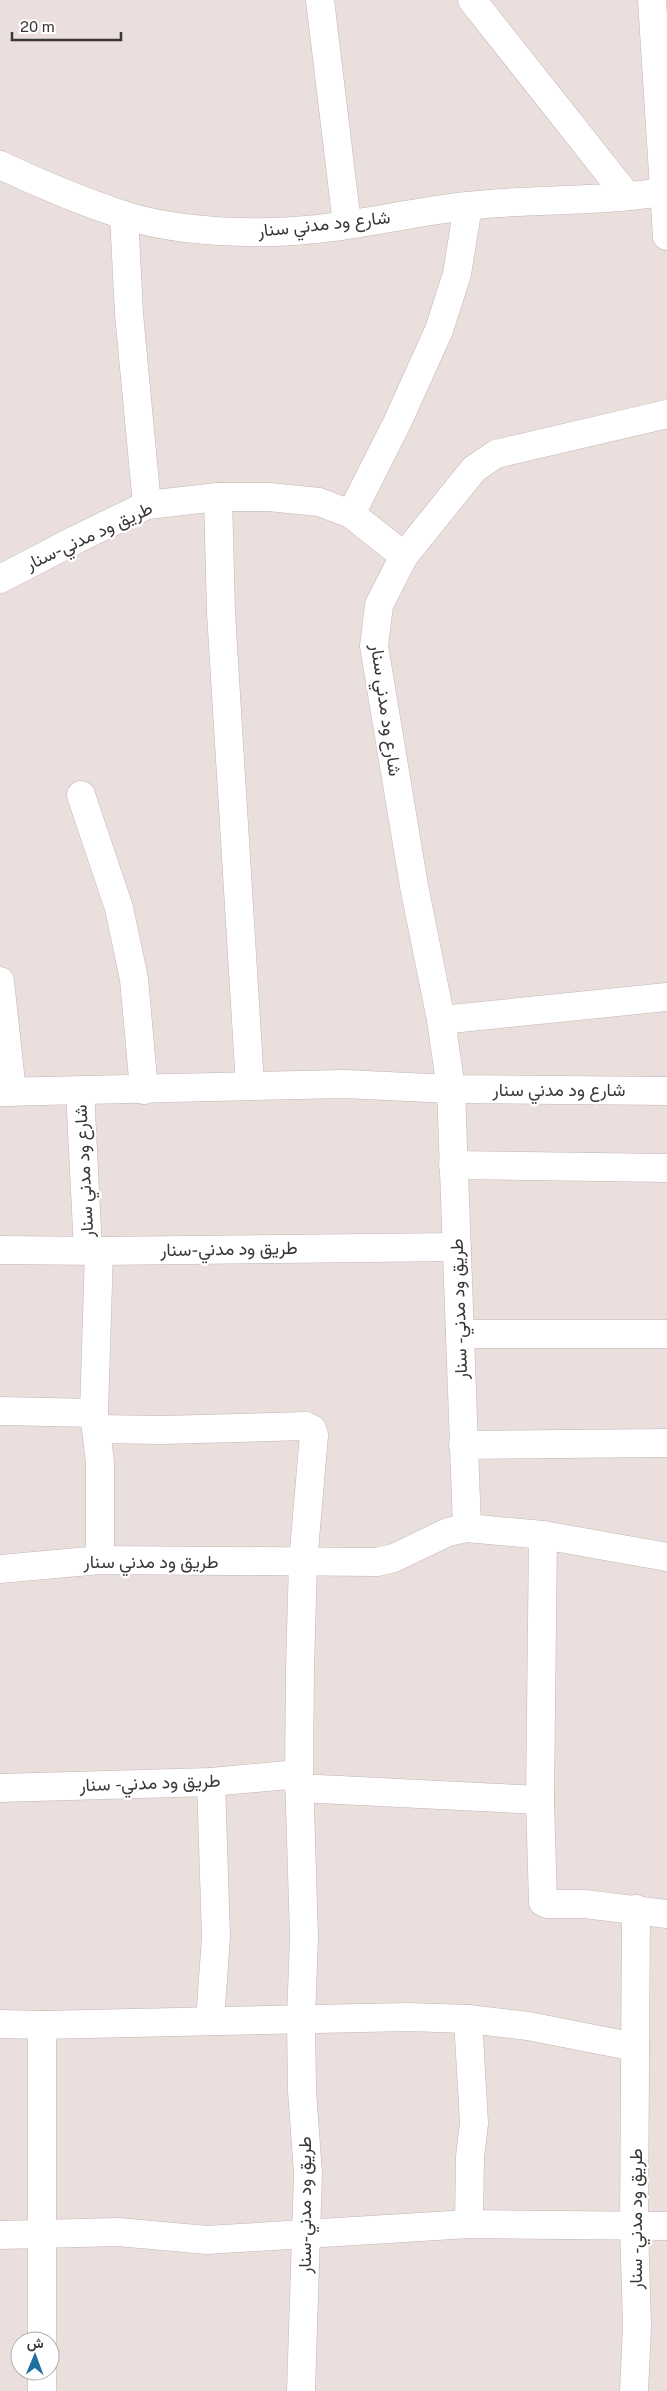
<svg xmlns="http://www.w3.org/2000/svg" width="667" height="2391" viewBox="0 0 667 2391" font-family="'Public Sans',Vazirmatn,sans-serif">
	<style>
		.lines { fill: none; stroke-linecap: round; stroke-linejoin: round }
		.minor-casing { stroke: #c1b6b4; stroke-width: 29 }
		.minor { stroke: #fff; stroke-width: 28 }
		.labels { text-anchor: middle; stroke-width: 4.5; stroke-linejoin: round; paint-order: stroke }
		.street-label { font-size: 18px; fill: #3b3736; stroke: #fff }
	</style>
	<rect width="100%" height="100%" fill="#eadfdd"/>
	<g class="lines">
		<g class="minor-casing">
			<g id="minor">
				<path d="M 320,0 L 347,224"/>
				<path d="M 472,0 L 627,196"/>
				<path d="M 652,0 L 667,236"/>
				<path d="M 0,165 C 40,184 81,201 123,215 C 168,229 224,233 272,232 C 338,231 402,213 467,206 C 533,198 601,203 667,191"/>
				<path d="M 124,215 L 129,314 L 147,505"/>
				<path d="M 218,497 L 221,613 L 250,1085"/>
				<path d="M 351,514 L 397,423 L 439,330 L 457,274 L 468,206"/>
				<path d="M 0,579 L 75,540 L 147,505 L 218,497 L 269,497 L 319,502 L 351,514 L 404,556"/>
				<path d="M 81,795 L 119,908 L 134,979 L 144,1090"/>
				<path d="M 0,981 L 12,1092"/>
				<path d="M 441,1020 L 667,997"/>
				<path d="M 80,1091 L 88,1250"/>
				<path d="M 0,1092 L 344,1084 L 451,1089 L 667,1091"/>
				<path d="M 453,1165 L 667,1168"/>
				<path d="M 0,1250 L 99,1251 L 457,1247"/>
				<path d="M 99,1251 L 94,1413 L 100,1462 L 100,1560"/>
				<path d="M 460,1334 L 667,1334"/>
				<path d="M 0,1411 L 94,1413"/>
				<path d="M 97,1429 L 162,1430 L 306,1426 L 312,1429 L 314,1435 L 303,1562 L 300,1667 L 299,1774 L 304,1937 L 301,2019 L 302,2091 L 308,2173 L 301,2391"/>
				<path d="M 463,1445 L 667,1443"/>
				<path d="M 467,1528 L 451,1089 L 441,1020 L 414,886 L 374,646 L 379,605 L 404,556 L 474,469 L 496,454 L 667,414"/>
				<path d="M 543,1535 L 540,1800 L 543,1902 L 547,1904 L 585,1904 L 667,1914"/>
				<path d="M 0,1569 L 100,1560 L 377,1562 L 394,1558 L 448,1532 L 467,1528 L 543,1535 L 667,1557"/>
				<path d="M 0,1788 L 211,1782 L 299,1774"/>
				<path d="M 299,1788 L 540,1800"/>
				<path d="M 468,2019 L 474,2123 L 470,2157 L 469,2224"/>
				<path d="M 210,2021 L 216,1937 L 211,1782"/>
				<path d="M 0,2024 L 42,2025 L 408,2017 L 468,2019 L 528,2026 L 635,2047"/>
				<path d="M 0,2235 L 118,2232 L 207,2240 L 469,2224 L 667,2226"/>
				<path d="M 42,2341 L 42,2025"/>
				<path d="M 42,2371 L 42,2391"/>
				<path d="M 634,2391 L 637,2327 L 634,2225 L 636,1909"/>
			</g>
		</g>
		<use href="#minor" class="minor"/>
	</g>
	<g class="labels">
		<g class="street-label">
			<text transform="translate(324 224) rotate(-6)" y="6">شارع ود مدني سنار</text>
			<text transform="translate(89 536) rotate(-25)" y="6">طريق ود مدني-سنار</text>
			<text transform="translate(386 710) rotate(82)" y="6">شارع ود مدني سنار</text>
			<text x="559" y="1096">شارع ود مدني سنار</text>
			<text transform="translate(84 1171) rotate(-93)" y="6">شارع ود مدني سنار</text>
			<text transform="translate(229 1249) rotate(-1)" y="6">طريق ود مدني-سنار</text>
			<text transform="translate(459 1309) rotate(-92)" y="6">طريق ود مدني - سنار</text>
			<text x="151" y="1568">طريق ود مدني سنار</text>
			<text transform="translate(150 1783) rotate(-2)" y="6">طريق ود مدني - سنار</text>
			<text transform="translate(305 2205) rotate(-90)" y="6">طريق ود مدني-سنار</text>
			<text transform="translate(636 2219) rotate(-90)" y="6">طريق ود مدني - سنار</text>
		</g>
	</g>
	<g transform="translate(35 2356) rotate(1)"><circle r="24" fill="#ffffff" stroke="#b1afaf"/>
	<path d="M0-4L9 19L0 12L-9 19Z" fill="#1e6ea0"/>
	<text y="-8" font-size="14" font-weight="bold" text-anchor="middle" fill="#3b3736">ش</text>
	</g>
	<path d="M12 32v8h109v-8" fill="none" stroke="#3b3736" stroke-width="2.5"/>
	<text x="20" y="32" font-size="15" fill="#3b3736" stroke="#ffffff" stroke-width="4" paint-order="stroke">20 m</text>
</svg>
